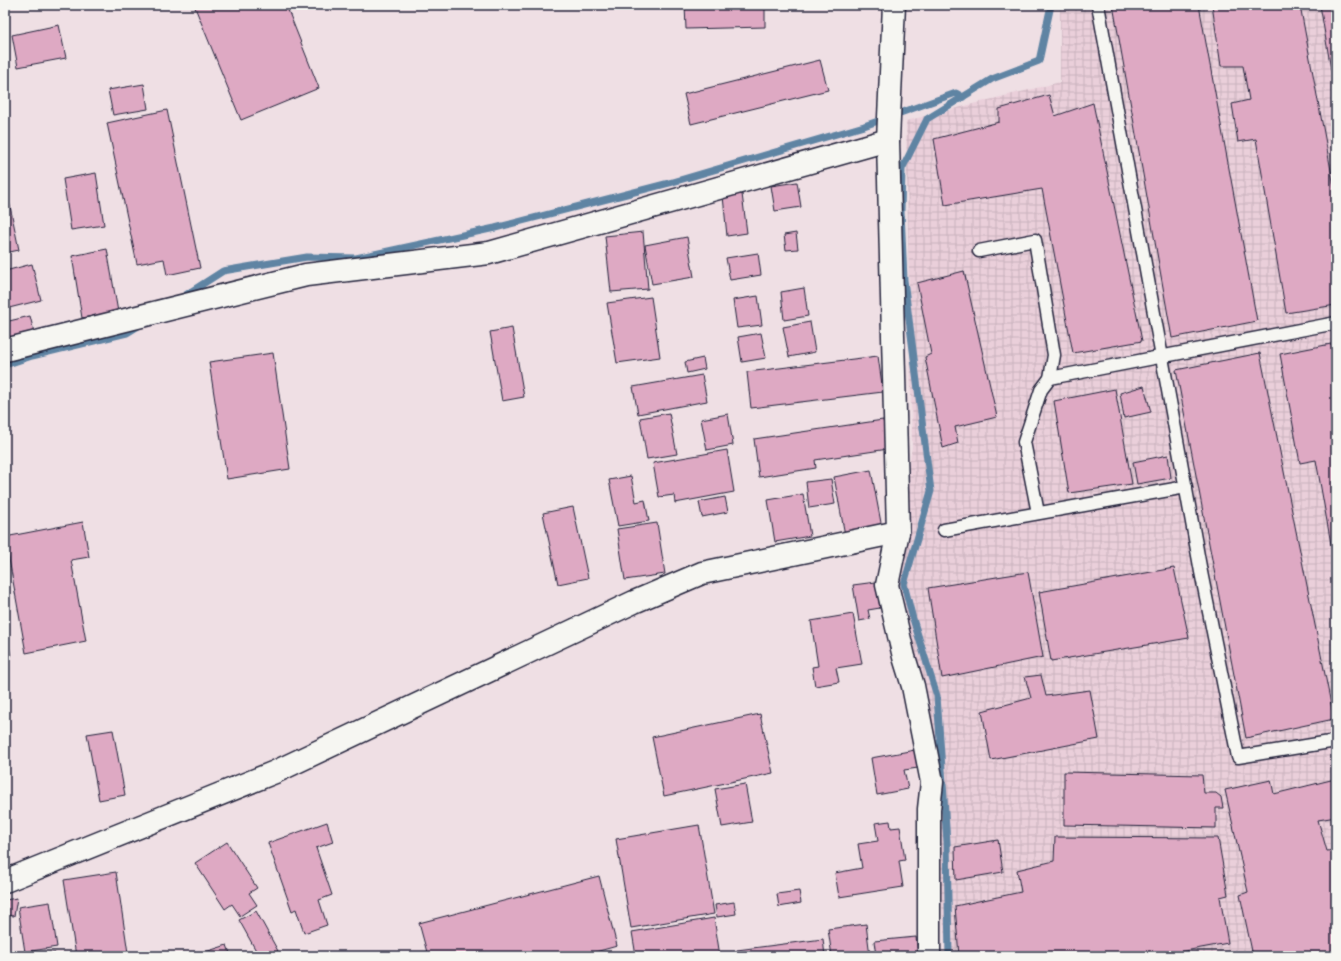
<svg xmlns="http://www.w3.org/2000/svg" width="1341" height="961" viewBox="0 0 1341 961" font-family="Delius,sans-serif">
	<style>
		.industrial { fill: url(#industrial-grid) }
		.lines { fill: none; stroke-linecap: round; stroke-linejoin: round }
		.stream { stroke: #5f84a3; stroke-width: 7 }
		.building { fill: #dea9c3; stroke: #22223b }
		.service-casing { stroke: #22223b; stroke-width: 15 }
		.minor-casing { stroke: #22223b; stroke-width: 25 }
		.service { stroke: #f6f6f2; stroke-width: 12 }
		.minor { stroke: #f6f6f2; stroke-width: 22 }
	</style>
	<defs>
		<pattern id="industrial-grid" width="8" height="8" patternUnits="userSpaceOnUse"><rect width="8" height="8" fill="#eacfda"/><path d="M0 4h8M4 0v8" fill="none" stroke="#c8b1bc"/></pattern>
	</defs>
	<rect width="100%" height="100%" fill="#efdfe4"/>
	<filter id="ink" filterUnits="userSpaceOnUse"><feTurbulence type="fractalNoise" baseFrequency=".025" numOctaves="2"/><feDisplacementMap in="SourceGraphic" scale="8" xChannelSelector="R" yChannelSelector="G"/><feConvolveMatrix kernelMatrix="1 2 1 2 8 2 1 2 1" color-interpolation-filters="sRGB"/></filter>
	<g filter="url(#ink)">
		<path class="industrial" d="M 1060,5 L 1336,5 L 1336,956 L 946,956 L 926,694 L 891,567 L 912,447 L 906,121 L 1060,82 Z"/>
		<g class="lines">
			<g class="stream">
				<path d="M 181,298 L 223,271 L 307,257 L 356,258 L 495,228 L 673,182 L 864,126 L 956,93 L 963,97"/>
				<path d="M 5,365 L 32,356 L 127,333 L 140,325"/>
				<path d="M 949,956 L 947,842 L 937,696 L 913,619 L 904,584 L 931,491 L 904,280 L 901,211 L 902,169 L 927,119 L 992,79 L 1039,61 L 1051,5"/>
			</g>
		</g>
		<g class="building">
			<path d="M 194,5 L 286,5 L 319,88 L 241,120 Z"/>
			<path d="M 685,5 L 765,5 L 765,27 L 686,29 Z"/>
			<path d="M 1113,5 L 1199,5 L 1257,321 L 1172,338 Z"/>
			<path d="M 1212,5 L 1300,5 L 1336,197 L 1336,305 L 1286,313 L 1256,139 L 1238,142 L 1232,104 L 1249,100 L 1243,66 L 1221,66 Z"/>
			<path d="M 1320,5 L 1336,5 L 1336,99 Z"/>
			<path d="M 59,25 L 66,58 L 18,67 L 12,35 Z"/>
			<path d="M 820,60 L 828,90 L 691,124 L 684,94 Z"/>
			<path d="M 144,84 L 148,109 L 113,115 L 108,90 Z"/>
			<path d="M 1049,95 L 1055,116 L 1093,103 L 1142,341 L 1073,353 L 1042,189 L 945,205 L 934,139 L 999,122 L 999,109 Z"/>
			<path d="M 167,110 L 200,268 L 167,275 L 164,259 L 137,264 L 107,123 Z"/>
			<path d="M 96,173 L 104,225 L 71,230 L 63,179 Z"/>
			<path d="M 797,182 L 801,207 L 775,211 L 771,186 Z"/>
			<path d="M 742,194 L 747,233 L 727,236 L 723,196 Z"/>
			<path d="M 9,201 L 19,250 L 5,253 L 5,202 Z"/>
			<path d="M 643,232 L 648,289 L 611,292 L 605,236 Z"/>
			<path d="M 796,233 L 798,249 L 786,250 L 784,235 Z"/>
			<path d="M 687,237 L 694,277 L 652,284 L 645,245 Z"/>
			<path d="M 107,249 L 118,312 L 82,318 L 72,256 Z"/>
			<path d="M 758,253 L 761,275 L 730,280 L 726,258 Z"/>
			<path d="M 32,264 L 41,300 L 5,309 L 5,271 Z"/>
			<path d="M 964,271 L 997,417 L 955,427 L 958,443 L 943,448 L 925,357 L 931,354 L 917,283 Z"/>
			<path d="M 804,288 L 808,316 L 784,320 L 781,292 Z"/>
			<path d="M 758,296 L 762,325 L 737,328 L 733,300 Z"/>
			<path d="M 651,297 L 660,357 L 617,363 L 607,303 Z"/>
			<path d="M 30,316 L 35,336 L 8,342 L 5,322 Z"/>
			<path d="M 810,322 L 815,352 L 789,357 L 783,327 Z"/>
			<path d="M 512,328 L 524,397 L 502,401 L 490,332 Z"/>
			<path d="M 761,333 L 766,358 L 742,362 L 738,337 Z"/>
			<path d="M 1336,343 L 1336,572 L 1316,460 L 1300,463 L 1280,354 Z"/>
			<path d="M 273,353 L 290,469 L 227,479 L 209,362 Z"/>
			<path d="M 1260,353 L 1334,719 L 1246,738 L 1176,370 Z"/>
			<path d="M 878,356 L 883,392 L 751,408 L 747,372 Z"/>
			<path d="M 703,358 L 705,369 L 687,373 L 685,362 Z"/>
			<path d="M 702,375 L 707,401 L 638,414 L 633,387 Z"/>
			<path d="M 1144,386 L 1151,412 L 1124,418 L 1120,393 Z"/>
			<path d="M 1115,389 L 1132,484 L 1069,493 L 1054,401 Z"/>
			<path d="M 669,413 L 677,454 L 647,459 L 640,418 Z"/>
			<path d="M 728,414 L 733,445 L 707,450 L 701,419 Z"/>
			<path d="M 883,420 L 888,449 L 815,460 L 816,468 L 759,477 L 754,439 Z"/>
			<path d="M 727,450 L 734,492 L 675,503 L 674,495 L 659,497 L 653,463 Z"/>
			<path d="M 1168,455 L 1171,478 L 1137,484 L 1133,462 Z"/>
			<path d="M 871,470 L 882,528 L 845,535 L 834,477 Z"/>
			<path d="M 631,476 L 636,502 L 645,500 L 649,521 L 618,526 L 609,480 Z"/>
			<path d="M 831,479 L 835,504 L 809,508 L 806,482 Z"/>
			<path d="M 803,494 L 810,536 L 775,542 L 768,500 Z"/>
			<path d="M 725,497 L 728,512 L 702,517 L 699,502 Z"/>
			<path d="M 573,507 L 588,578 L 558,584 L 543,513 Z"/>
			<path d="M 83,522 L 89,557 L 71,560 L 86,641 L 26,653 L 5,537 Z"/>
			<path d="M 657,523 L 665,574 L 625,580 L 617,529 Z"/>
			<path d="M 1174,568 L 1189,638 L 1051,661 L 1039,592 Z"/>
			<path d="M 1028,572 L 1043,657 L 942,678 L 928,588 Z"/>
			<path d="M 876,582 L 880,608 L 868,610 L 870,619 L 859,621 L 853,585 Z"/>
			<path d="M 853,614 L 862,664 L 836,668 L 839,682 L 815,686 L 812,667 L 818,666 L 811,621 Z"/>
			<path d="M 5,622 L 11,657 L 5,658 Z"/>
			<path d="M 1041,675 L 1046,696 L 1090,690 L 1099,739 L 991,760 L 982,711 L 1031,698 L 1025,677 Z"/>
			<path d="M 760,714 L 773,773 L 664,796 L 652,737 Z"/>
			<path d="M 113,730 L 125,795 L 99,800 L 87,734 Z"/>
			<path d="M 915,750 L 918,768 L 904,770 L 908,789 L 877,795 L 871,758 Z"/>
			<path d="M 1064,772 L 1202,775 L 1204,793 L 1216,793 L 1221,797 L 1223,808 L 1216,808 L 1216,828 L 1064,825 Z"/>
			<path d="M 1335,779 L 1336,817 L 1318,820 L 1327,851 L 1336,850 L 1336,956 L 1253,956 L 1240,895 L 1248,892 L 1225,790 L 1271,780 L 1274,794 Z"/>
			<path d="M 745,784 L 752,822 L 722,827 L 715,789 Z"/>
			<path d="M 890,821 L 891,828 L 900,827 L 905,860 L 899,861 L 903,887 L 839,897 L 835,873 L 862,868 L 858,844 L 878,841 L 875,823 Z"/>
			<path d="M 327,822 L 333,842 L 316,848 L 332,895 L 319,900 L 327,925 L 304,933 L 296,909 L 292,911 L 268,843 Z"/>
			<path d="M 699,825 L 714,914 L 631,928 L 616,839 Z"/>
			<path d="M 1055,837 L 1218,838 L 1228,895 L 1220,897 L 1228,943 L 1174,953 L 1174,956 L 959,956 L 955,906 L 1021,892 L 1017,870 L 1054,861 Z"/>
			<path d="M 998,840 L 1003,872 L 956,880 L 955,847 Z"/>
			<path d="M 227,842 L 257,888 L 249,893 L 257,905 L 240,916 L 232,904 L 225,909 L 195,863 Z"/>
			<path d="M 116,872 L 128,953 L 113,956 L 76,956 L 64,880 Z"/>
			<path d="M 599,876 L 617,946 L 581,956 L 428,956 L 419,923 Z"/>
			<path d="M 799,891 L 801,903 L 779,907 L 777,894 Z"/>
			<path d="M 17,898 L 14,916 L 5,915 L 5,900 Z"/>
			<path d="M 50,902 L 57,947 L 25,952 L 18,907 Z"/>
			<path d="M 734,902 L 736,914 L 717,917 L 715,905 Z"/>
			<path d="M 256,911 L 278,951 L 270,956 L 259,956 L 239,920 Z"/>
			<path d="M 714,918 L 720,956 L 636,956 L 632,932 Z"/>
			<path d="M 866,924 L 870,956 L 832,956 L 828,929 Z"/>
			<path d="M 916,937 L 918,956 L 876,956 L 874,941 Z"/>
			<path d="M 823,939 L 825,956 L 738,956 L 737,950 Z"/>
			<path d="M 227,945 L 231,956 L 200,956 L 199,954 Z"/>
			<path d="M 55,953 L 55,956 L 15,956 L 15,955 Z"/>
		</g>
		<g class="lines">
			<g class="service-casing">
				<g id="service">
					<path d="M 1098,5 L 1201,572 L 1238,757 L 1336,741"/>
					<path d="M 979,251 L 1035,240 L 1054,355 L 1050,378 L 1041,390 L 1024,442 L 1038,513"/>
					<path d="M 1050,378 L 1336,323"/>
					<path d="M 944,530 L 1186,487"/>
				</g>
			</g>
			<g class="minor-casing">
				<g id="minor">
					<path d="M 894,5 L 888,140 L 898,532 L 887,585 L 904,657 L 913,686 L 932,782 L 929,809 L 929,956"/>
					<path d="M 5,350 L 306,275 L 489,253 L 888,140"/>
					<path d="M 5,881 L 275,772 L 634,602 L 702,573 L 898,532"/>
				</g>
			</g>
			<use href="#service" class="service"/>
			<use href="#minor" class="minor"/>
		</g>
	</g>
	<rect width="1341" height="961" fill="none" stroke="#f6f6f2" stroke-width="20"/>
	<rect x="10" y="10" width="1321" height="941" fill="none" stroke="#22223b" stroke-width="1.5" filter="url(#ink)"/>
</svg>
